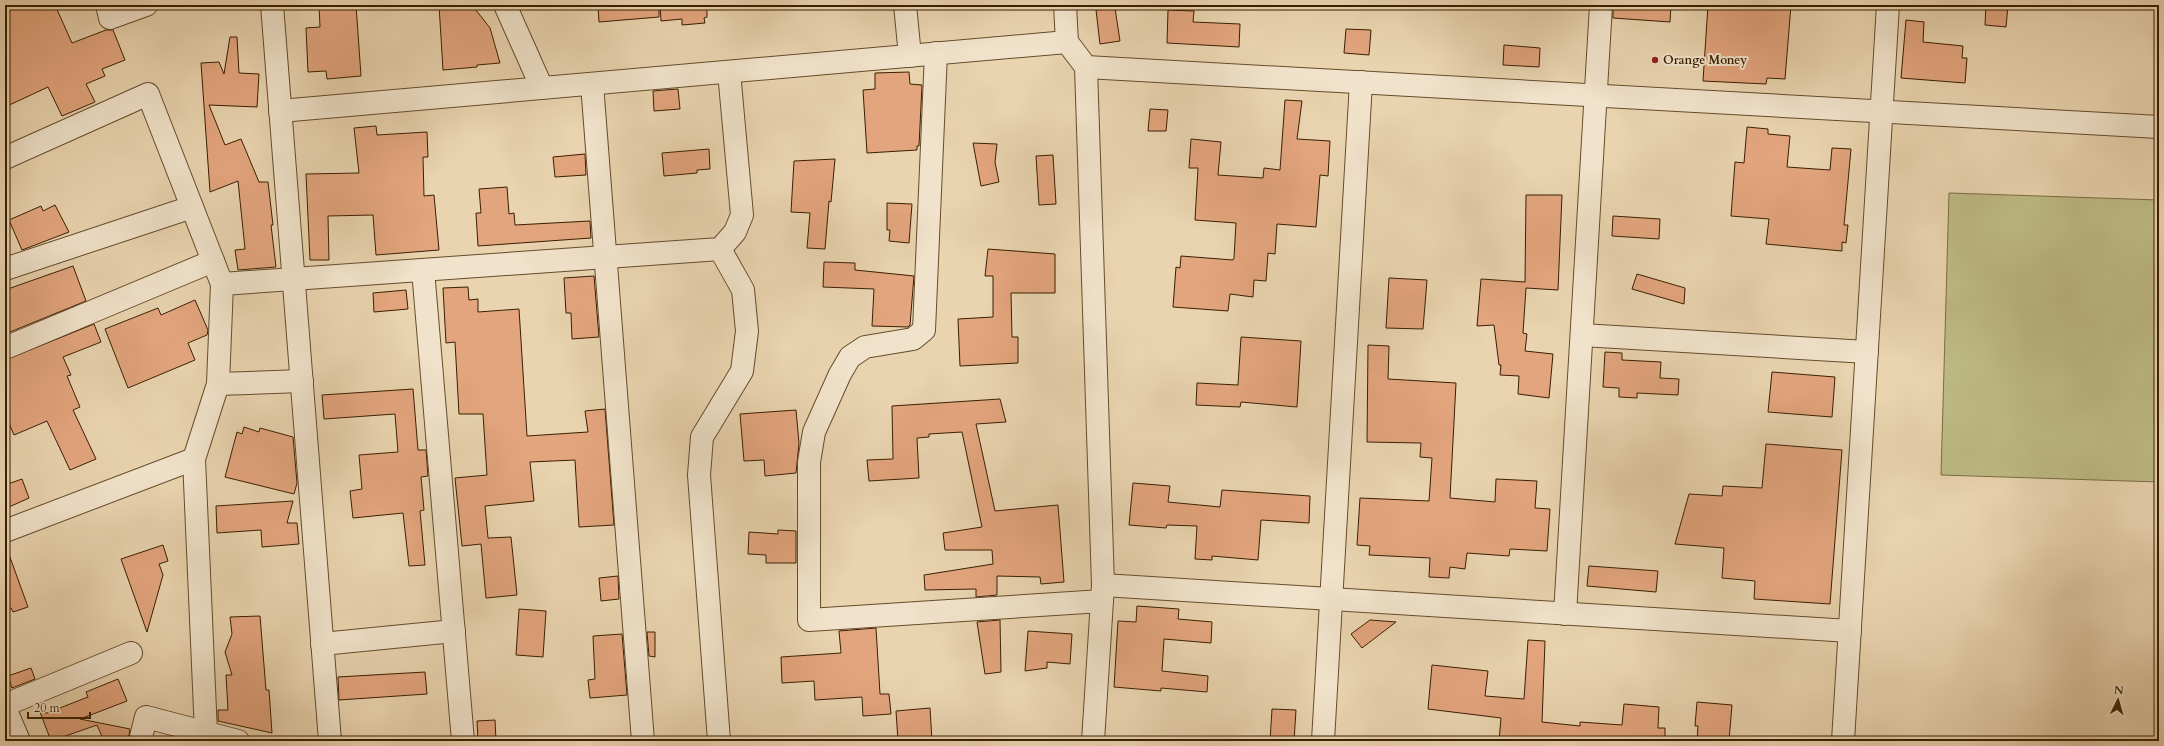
<svg xmlns="http://www.w3.org/2000/svg" width="2164" height="746" viewBox="0 0 2164 746" font-family="Cardo,serif">
	<style>
		.green { fill: #bebb85; stroke: #7c6d43 }
		.building { fill: #e3a57e; stroke: #391f01 }
		.lines { fill: none; stroke-linecap: round; stroke-linejoin: round }
		.minor-casing { stroke: #654c2c; stroke-width: 24 }
		.minor { stroke: #f1e3cb; stroke-width: 22 }
		.poi-dot { fill: #8f2418; stroke: #f1e3cb; stroke-width: 1.5 }
		.labels { text-anchor: middle; stroke-width: 4; stroke-linejoin: round; paint-order: stroke }
		.poi-label { font-size: 12px; font-weight: bold; fill: #391f01; stroke: #f1e3cb; text-anchor: start }
	</style>
	<rect width="100%" height="100%" fill="#e9d4af"/>
	<filter id="stains"><feTurbulence type="fractalNoise" baseFrequency=".005" numOctaves="4"/><feColorMatrix values="0 0 0 0 .2 0 0 0 0 .09 0 0 0 0 .02 0 0 0 .5 -.17"/></filter>
	<radialGradient id="worn" r=".72"><stop offset=".6" stop-color="#630" stop-opacity="0"/><stop offset="1" stop-color="#630" stop-opacity=".3"/></radialGradient>
	<path class="green" d="M 1949,193 L 2159,200 L 2159,482 L 1941,475 Z"/>
	<g class="building">
		<path d="M 5,5 L 55,5 L 72,43 L 106,30 L 113,30 L 125,60 L 102,69 L 105,76 L 86,84 L 95,102 L 62,116 L 48,87 L 5,107 Z"/>
		<path d="M 319,5 L 356,5 L 361,76 L 327,79 L 326,71 L 308,72 L 306,28 L 320,27 Z"/>
		<path d="M 439,5 L 472,5 L 490,28 L 500,63 L 477,65 L 477,67 L 443,70 Z"/>
		<path d="M 598,5 L 659,5 L 659,17 L 599,22 Z"/>
		<path d="M 660,5 L 707,5 L 707,17 L 704,18 L 705,23 L 682,25 L 682,19 L 661,21 Z"/>
		<path d="M 1613,5 L 1671,5 L 1670,22 L 1613,18 Z"/>
		<path d="M 1708,5 L 1791,5 L 1785,79 L 1767,78 L 1766,84 L 1703,81 Z"/>
		<path d="M 1986,5 L 2008,5 L 2006,27 L 1985,25 Z"/>
		<path d="M 1115,8 L 1120,41 L 1100,44 L 1096,10 Z"/>
		<path d="M 1168,10 L 1194,11 L 1193,22 L 1240,24 L 1239,47 L 1167,43 Z"/>
		<path d="M 1906,20 L 1924,22 L 1923,42 L 1963,46 L 1962,58 L 1967,58 L 1965,83 L 1901,78 Z"/>
		<path d="M 1346,29 L 1371,30 L 1369,55 L 1344,53 Z"/>
		<path d="M 230,37 L 237,37 L 239,73 L 259,74 L 257,107 L 209,105 L 225,145 L 241,139 L 259,182 L 268,182 L 273,225 L 271,225 L 276,267 L 238,270 L 235,250 L 245,249 L 238,181 L 210,192 L 201,63 L 219,62 L 224,74 Z"/>
		<path d="M 1504,45 L 1540,48 L 1539,67 L 1503,65 Z"/>
		<path d="M 909,72 L 910,84 L 922,85 L 919,146 L 917,146 L 917,150 L 867,153 L 863,90 L 875,89 L 875,73 Z"/>
		<path d="M 678,89 L 680,109 L 654,111 L 653,91 Z"/>
		<path d="M 1285,100 L 1302,101 L 1297,139 L 1330,141 L 1328,176 L 1320,175 L 1316,227 L 1277,224 L 1275,254 L 1268,253 L 1266,281 L 1254,280 L 1253,297 L 1230,294 L 1228,311 L 1173,307 L 1176,267 L 1180,268 L 1181,256 L 1233,260 L 1234,258 L 1236,223 L 1195,220 L 1198,168 L 1189,168 L 1191,139 L 1221,142 L 1218,175 L 1263,178 L 1264,168 L 1280,170 Z"/>
		<path d="M 1150,109 L 1168,110 L 1166,131 L 1148,131 Z"/>
		<path d="M 376,126 L 377,135 L 427,132 L 428,157 L 423,157 L 424,196 L 434,195 L 439,250 L 376,255 L 373,215 L 328,216 L 329,260 L 310,260 L 306,174 L 359,173 L 354,128 Z"/>
		<path d="M 1747,127 L 1768,129 L 1768,134 L 1790,136 L 1787,167 L 1830,170 L 1832,148 L 1851,149 L 1844,225 L 1848,225 L 1846,243 L 1842,242 L 1842,251 L 1766,244 L 1769,219 L 1731,216 L 1735,162 L 1744,163 Z"/>
		<path d="M 973,143 L 997,144 L 995,162 L 999,182 L 981,186 Z"/>
		<path d="M 709,149 L 710,169 L 697,170 L 697,173 L 664,176 L 662,153 Z"/>
		<path d="M 585,154 L 586,175 L 555,177 L 553,157 Z"/>
		<path d="M 1053,155 L 1056,204 L 1039,205 L 1036,156 Z"/>
		<path d="M 835,159 L 831,202 L 829,201 L 825,249 L 807,248 L 810,213 L 791,212 L 794,161 Z"/>
		<path d="M 507,187 L 509,214 L 514,213 L 515,225 L 590,221 L 591,238 L 478,246 L 476,213 L 481,213 L 479,189 Z"/>
		<path d="M 1526,195 L 1562,195 L 1558,290 L 1526,288 L 1523,333 L 1527,334 L 1525,351 L 1553,354 L 1549,398 L 1518,394 L 1519,376 L 1500,375 L 1501,365 L 1499,365 L 1494,325 L 1477,326 L 1481,279 L 1525,282 Z"/>
		<path d="M 887,203 L 912,204 L 909,243 L 889,241 L 890,230 L 887,230 Z"/>
		<path d="M 55,205 L 69,232 L 22,250 L 9,220 L 41,206 L 43,211 Z"/>
		<path d="M 1613,216 L 1660,219 L 1659,239 L 1612,236 Z"/>
		<path d="M 988,249 L 1055,254 L 1055,293 L 1011,293 L 1012,337 L 1018,337 L 1018,363 L 960,366 L 958,319 L 993,317 L 993,276 L 985,276 Z"/>
		<path d="M 824,262 L 855,263 L 855,270 L 914,276 L 910,325 L 908,327 L 872,326 L 874,289 L 823,287 Z"/>
		<path d="M 73,266 L 86,301 L 5,334 L 5,290 Z"/>
		<path d="M 1637,274 L 1685,288 L 1684,304 L 1632,289 Z"/>
		<path d="M 594,276 L 599,337 L 572,339 L 571,313 L 566,313 L 564,278 Z"/>
		<path d="M 1389,278 L 1427,280 L 1423,329 L 1386,328 Z"/>
		<path d="M 468,287 L 469,300 L 478,299 L 478,312 L 519,309 L 527,436 L 588,432 L 585,411 L 605,409 L 614,525 L 579,527 L 575,460 L 530,462 L 534,501 L 485,506 L 488,538 L 511,537 L 517,595 L 486,598 L 481,544 L 462,546 L 455,478 L 487,475 L 483,414 L 459,414 L 455,342 L 446,343 L 443,288 Z"/>
		<path d="M 406,290 L 408,309 L 374,312 L 373,293 Z"/>
		<path d="M 195,300 L 208,330 L 207,335 L 188,343 L 195,360 L 128,388 L 105,329 L 158,308 L 161,315 Z"/>
		<path d="M 94,324 L 101,342 L 63,357 L 71,375 L 67,376 L 80,407 L 73,410 L 96,459 L 70,470 L 47,421 L 14,435 L 5,414 L 5,360 Z"/>
		<path d="M 1241,337 L 1301,341 L 1297,407 L 1241,402 L 1240,407 L 1196,405 L 1197,383 L 1238,385 Z"/>
		<path d="M 1368,345 L 1389,346 L 1388,379 L 1456,383 L 1450,498 L 1495,502 L 1496,479 L 1537,481 L 1535,508 L 1550,509 L 1547,551 L 1510,549 L 1509,556 L 1467,553 L 1465,569 L 1450,567 L 1449,578 L 1429,577 L 1430,558 L 1369,555 L 1370,546 L 1357,545 L 1360,498 L 1429,501 L 1432,458 L 1420,457 L 1421,443 L 1367,442 Z"/>
		<path d="M 1605,352 L 1622,353 L 1622,360 L 1661,362 L 1660,378 L 1679,379 L 1678,395 L 1637,393 L 1637,398 L 1619,397 L 1619,388 L 1603,387 Z"/>
		<path d="M 1772,372 L 1835,377 L 1832,417 L 1768,412 Z"/>
		<path d="M 413,389 L 418,450 L 426,450 L 428,476 L 421,477 L 424,510 L 420,511 L 425,565 L 409,566 L 403,513 L 353,518 L 350,491 L 362,489 L 359,455 L 398,452 L 395,414 L 324,419 L 322,395 Z"/>
		<path d="M 1000,399 L 1006,422 L 976,424 L 995,511 L 1058,505 L 1064,582 L 1041,584 L 1040,577 L 997,576 L 997,595 L 976,597 L 976,589 L 925,590 L 924,575 L 993,564 L 992,550 L 945,550 L 943,533 L 982,527 L 962,432 L 929,434 L 929,437 L 917,438 L 919,478 L 869,481 L 867,460 L 893,459 L 892,406 Z"/>
		<path d="M 796,410 L 799,443 L 796,473 L 765,476 L 764,460 L 744,461 L 740,414 Z"/>
		<path d="M 244,427 L 259,432 L 260,428 L 293,437 L 297,483 L 294,494 L 225,477 L 237,432 L 242,434 Z"/>
		<path d="M 1766,444 L 1842,450 L 1830,604 L 1754,599 L 1755,581 L 1722,578 L 1724,548 L 1675,544 L 1689,494 L 1722,496 L 1723,486 L 1762,488 Z"/>
		<path d="M 22,479 L 29,498 L 9,507 L 5,497 L 5,485 Z"/>
		<path d="M 1133,483 L 1170,486 L 1168,502 L 1220,507 L 1222,490 L 1310,496 L 1309,523 L 1261,520 L 1258,560 L 1212,556 L 1212,560 L 1195,559 L 1197,526 L 1167,525 L 1166,528 L 1129,525 Z"/>
		<path d="M 293,501 L 287,523 L 297,523 L 299,544 L 262,547 L 261,530 L 217,533 L 216,506 Z"/>
		<path d="M 778,530 L 796,531 L 796,563 L 766,563 L 766,555 L 748,554 L 749,532 L 778,534 Z"/>
		<path d="M 163,545 L 168,561 L 159,564 L 163,575 L 147,632 L 121,559 Z"/>
		<path d="M 5,549 L 7,549 L 28,607 L 13,612 L 11,608 L 5,610 Z"/>
		<path d="M 1589,566 L 1658,571 L 1656,592 L 1587,586 Z"/>
		<path d="M 618,576 L 619,599 L 601,601 L 599,578 Z"/>
		<path d="M 1137,606 L 1179,609 L 1178,619 L 1212,622 L 1211,643 L 1164,639 L 1162,671 L 1208,676 L 1207,692 L 1161,688 L 1161,691 L 1114,687 L 1118,621 L 1136,622 Z"/>
		<path d="M 519,609 L 546,611 L 543,657 L 516,655 Z"/>
		<path d="M 260,616 L 266,690 L 269,690 L 272,733 L 218,721 L 218,710 L 228,710 L 226,675 L 232,675 L 225,652 L 232,634 L 230,617 Z"/>
		<path d="M 1000,620 L 1001,672 L 985,674 L 977,622 Z"/>
		<path d="M 1370,620 L 1396,622 L 1362,648 L 1351,634 Z"/>
		<path d="M 876,628 L 880,694 L 889,694 L 891,714 L 863,716 L 862,697 L 815,700 L 814,681 L 782,683 L 781,657 L 841,653 L 839,631 Z"/>
		<path d="M 1028,631 L 1072,634 L 1070,664 L 1047,662 L 1047,668 L 1025,671 Z"/>
		<path d="M 647,632 L 655,632 L 655,657 L 649,656 Z"/>
		<path d="M 622,634 L 627,695 L 590,698 L 588,680 L 595,679 L 593,636 Z"/>
		<path d="M 1528,640 L 1545,641 L 1542,722 L 1580,726 L 1580,722 L 1622,725 L 1624,704 L 1659,707 L 1658,728 L 1665,728 L 1665,741 L 1499,741 L 1501,718 L 1428,709 L 1432,665 L 1488,671 L 1485,696 L 1524,699 Z"/>
		<path d="M 31,668 L 35,679 L 12,688 L 8,676 Z"/>
		<path d="M 425,672 L 427,694 L 339,700 L 338,677 Z"/>
		<path d="M 118,679 L 127,701 L 80,719 L 130,729 L 128,741 L 104,741 L 97,725 L 51,741 L 40,712 L 47,713 L 88,697 L 86,692 Z"/>
		<path d="M 1697,702 L 1732,705 L 1729,741 L 1697,741 L 1698,726 L 1695,726 Z"/>
		<path d="M 930,708 L 932,741 L 898,741 L 896,711 Z"/>
		<path d="M 1272,709 L 1296,710 L 1294,741 L 1270,741 Z"/>
		<path d="M 495,720 L 496,741 L 478,741 L 477,721 Z"/>
	</g>
	<g class="lines">
		<g class="minor-casing">
			<g id="minor">
				<path d="M 107,5 L 110,18 L 146,5"/>
				<path d="M 272,5 L 330,741"/>
				<path d="M 505,5 L 542,88"/>
				<path d="M 905,5 L 910,56"/>
				<path d="M 1065,5 L 1067,42 L 1086,67 L 1103,585 L 1093,741"/>
				<path d="M 936,53 L 924,330 L 913,339 L 865,347 L 850,357 L 840,374 L 814,432 L 809,462 L 809,620 L 1102,601"/>
				<path d="M 1086,67 L 2159,127"/>
				<path d="M 592,84 L 643,741"/>
				<path d="M 280,111 L 1067,42"/>
				<path d="M 5,158 L 148,94 L 222,284 L 218,384 L 194,459 L 206,733"/>
				<path d="M 5,269 L 192,207"/>
				<path d="M 423,270 L 463,741"/>
				<path d="M 222,284 L 720,249 L 735,232 L 742,215 L 729,72"/>
				<path d="M 1582,335 L 1867,352"/>
				<path d="M 5,348 L 213,261"/>
				<path d="M 218,384 L 302,381"/>
				<path d="M 5,531 L 194,459"/>
				<path d="M 1103,585 L 1850,631"/>
				<path d="M 1565,614 L 1601,5"/>
				<path d="M 322,644 L 454,631"/>
				<path d="M 5,705 L 131,653"/>
				<path d="M 5,708 L 19,741"/>
				<path d="M 140,741 L 146,717 L 238,741"/>
				<path d="M 719,741 L 699,475 L 702,437 L 742,371 L 747,331 L 743,290 L 720,249"/>
				<path d="M 1323,741 L 1361,82"/>
				<path d="M 1843,741 L 1888,5"/>
			</g>
		</g>
		<use href="#minor" class="minor"/>
	</g>
	<circle class="poi-dot" cx="1655" cy="60" r="4"/>
	<g class="labels">
		<g class="poi-label">
			<text x="1663" y="64">Orange Money</text>
		</g>
	</g>
	<rect width="2164" height="746" fill="none" stroke="#e9d4af" stroke-width="20"/>
	<rect x="6" y="6" width="2152" height="734" fill="none" stroke="#391f01" stroke-width="2"/>
	<rect x="10" y="10" width="2144" height="726" fill="none" stroke="#391f01"/>
	<g transform="translate(2118 700) rotate(5)" stroke="#f1e3cb" stroke-width="3" paint-order="stroke">
	<path d="M0-3L7 15L0 10L-7 15Z" fill="#391f01"/>
	<text y="-6" font-size="11" font-weight="bold" text-anchor="middle" fill="#391f01">N</text>
	</g>
	<path d="M28 712v6h62v-6" fill="none" stroke="#391f01" stroke-width="2"/>
	<text x="34" y="712" font-size="12" fill="#391f01" stroke="#f1e3cb" stroke-width="3" paint-order="stroke">20 m</text>
	<rect width="100%" height="100%" filter="url(#stains)"/>
	<rect width="100%" height="100%" fill="url(#worn)"/>
</svg>
